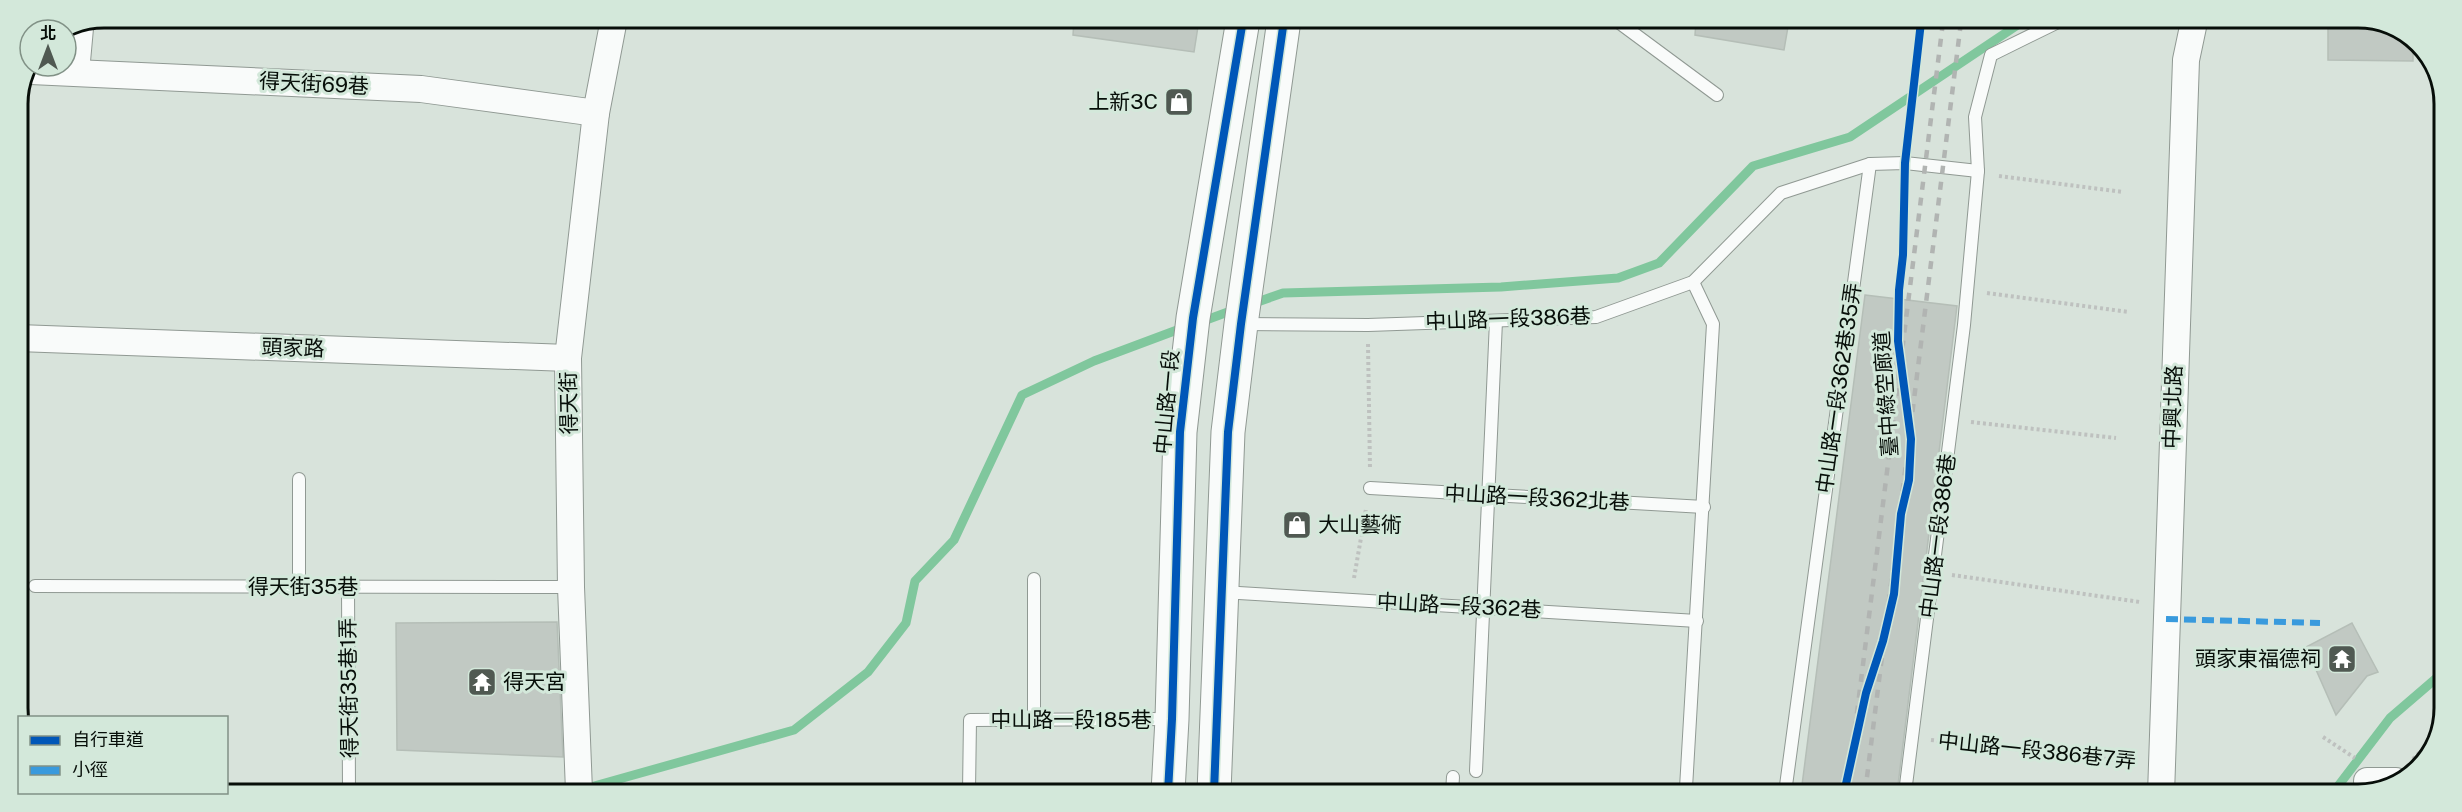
<svg xmlns="http://www.w3.org/2000/svg" width="2462" height="812" viewBox="0 0 2462 812" font-family="'Public Sans','Noto Sans TC',sans-serif">
	<style>
		.lines { fill: none; stroke-linecap: round; stroke-linejoin: round }
		.stream { stroke: #80c79d; stroke-width: 9 }
		.building { fill: #c1c9c3; stroke: #b5beb7; stroke-width: 1.5 }
		.service-casing { stroke: #909993; stroke-width: 14 }
		.minor-casing { stroke: #909993; stroke-width: 28 }
		.primary-casing { stroke: #909993; stroke-width: 35 }
		.path { stroke: #bec1bf; stroke-width: 4; stroke-dasharray: 3 3; stroke-linecap: butt }
		.service { stroke: #f9fbfa; stroke-width: 12 }
		.minor { stroke: #f9fbfa; stroke-width: 26 }
		.primary { stroke: #f9fbfa; stroke-width: 33 }
		.rail { stroke: #b1b4b2; stroke-width: 4.5; stroke-dasharray: 8 8; stroke-linecap: butt }
		.quiet { stroke: #399add; stroke-width: 6; stroke-dasharray: 12 6; stroke-linecap: butt }
		.cycleway-casing { stroke: #d3e8da; stroke-width: 11 }
		.cycleway { stroke: #0057b8; stroke-width: 8 }
		.labels { text-anchor: middle; stroke-width: 6; stroke-linejoin: round; paint-order: stroke }
		.street-label { font-size: 21px; fill: #070e09; stroke: #d3e8da }
		.poi-label { font-size: 21px; fill: #070e09; stroke: #d3e8da; text-anchor: end }
		.rim { fill: none; stroke: #070e09; stroke-width: 3 }
	</style>
	<rect width="100%" height="100%" fill="#d8e3db"/>
	<g class="lines">
		<g class="stream">
			<path d="M 1249,305 L 1283,293 L 1501,287 L 1618,278 L 1659,263 L 1753,166 L 1850,137 L 2022,22"/>
			<path d="M 1198,323 L 1236,309"/>
			<path d="M 580,790 L 794,730 L 868,672 L 906,623 L 915,581 L 954,540 L 1022,395 L 1094,361 L 1185,327"/>
			<path d="M 2332,794 L 2390,718 L 2440,675"/>
		</g>
	</g>
	<g class="building">
		<path d="M 1074,20 L 1199,20 L 1194,52 L 1073,35 Z"/>
		<path d="M 1696,21 L 1789,21 L 1784,50 L 1695,35 Z"/>
		<path d="M 2328,22 L 2385,22 L 2413,42 L 2413,61 L 2328,60 Z"/>
		<path d="M 1865,295 L 1957,306 L 1897,793 L 1801,793 Z"/>
		<path d="M 557,622 L 563,757 L 397,750 L 396,623 Z"/>
		<path d="M 2352,623 L 2378,672 L 2367,676 L 2336,715 L 2306,647 Z"/>
	</g>
	<g class="lines">
		<g class="service-casing">
			<g id="service">
				<path d="M 1617,21 L 1717,95"/>
				<path d="M 1242,324 L 1368,325 L 1596,317 L 1693,282 L 1781,193 L 1870,164 L 1905,163 L 1978,171"/>
				<path d="M 299,479 L 299,587"/>
				<path d="M 1370,488 L 1704,507"/>
				<path d="M 35,586 L 571,587"/>
				<path d="M 348,586 L 349,790"/>
				<path d="M 1222,592 L 1697,621"/>
				<path d="M 1034,720 L 1034,579"/>
				<path d="M 1476,771 L 1496,321"/>
				<path d="M 1686,788 L 1713,324 L 1693,282"/>
				<path d="M 969,791 L 970,720 L 1171,719"/>
				<path d="M 1452,792 L 1453,777"/>
				<path d="M 1785,793 L 1870,164"/>
				<path d="M 1905,793 L 1964,325 L 1978,171 L 1975,117 L 1991,55 L 2058,22"/>
			</g>
		</g>
		<g class="minor-casing">
			<g id="minor">
				<path d="M 31,71 L 421,89 L 596,113"/>
				<path d="M 76,72 L 80,28"/>
				<path d="M 18,338 L 568,358"/>
				<path d="M 2367,781 L 2396,781"/>
				<path d="M 579,791 L 571,587 L 568,358 L 596,113 L 614,19"/>
				<path d="M 2161,794 L 2186,60 L 2194,22"/>
			</g>
		</g>
		<g class="primary-casing">
			<g id="primary">
				<path d="M 1168,792 L 1172,719 L 1180,432 L 1193,318 L 1243,20"/>
				<path d="M 1214,792 L 1228,432 L 1241,324 L 1284,20"/>
			</g>
		</g>
		<g class="path">
			<path d="M 1999,176 L 2123,192"/>
			<path d="M 1987,293 L 2129,312"/>
			<path d="M 1368,344 L 1370,469"/>
			<path d="M 1971,422 L 2116,438"/>
			<path d="M 1952,575 L 2140,602"/>
			<path d="M 1354,578 L 1366,509"/>
			<path d="M 2323,737 L 2355,758"/>
			<path d="M 1931,740 L 2135,762"/>
			<path d="M 2413,759 L 2440,732"/>
		</g>
		<use href="#service" class="service"/>
		<use href="#minor" class="minor"/>
		<use href="#primary" class="primary"/>
		<g class="rail">
			<path d="M 1847,793 L 1943,22"/>
			<path d="M 1865,793 L 1961,22"/>
		</g>
		<path class="quiet" d="M 2166,619 L 2320,623"/>
		<g class="cycleway-casing">
			<g id="cycleway">
				<path d="M 1168,792 L 1172,719 L 1180,432 L 1193,318 L 1243,20"/>
				<path d="M 1214,792 L 1228,432 L 1241,324 L 1284,20"/>
				<path d="M 1844,793 L 1866,693 L 1883,641 L 1894,594 L 1901,514 L 1909,480 L 1911,439 L 1898,341 L 1899,290 L 1903,255 L 1905,163 L 1921,22"/>
			</g>
		</g>
		<use href="#cycleway" class="cycleway"/>
	</g>
	<defs>
		<g id="shop-square" transform="scale(1.5)"><rect x="-9" y="-9" width="18" height="18" rx="4" fill="#505952" stroke="#d3e8da"/><path d="M-5-2.5h2.3a2.7 3.5 0 0 1 5.4 0H5L5.5 6h-11ZM-1.5-2.5h3a1.5 2.3 0 0 0-3 0Z" fill="#fff"/></g>
		<g id="temple-square" transform="scale(1.5)"><rect x="-9" y="-9" width="18" height="18" rx="4" fill="#505952" stroke="#d3e8da"/><path d="M0-6L5-2H3V0L6.5 2.5H4V6H1.5V3h-3V6H-4V2.5H-6.5L-3 0V-2H-5Z" fill="#fff"/></g>
	</defs>
	<g fill-rule="evenodd">
		<use href="#shop-square" x="1179" y="102"/>
		<use href="#shop-square" x="1297" y="525"/>
		<use href="#temple-square" x="2342" y="659"/>
		<use href="#temple-square" x="482" y="682"/>
	</g>
	<g class="labels">
		<g class="street-label">
			<text transform="translate(314 84) rotate(3)" y="7">得天街69巷</text>
			<text transform="translate(1508 319) rotate(-2)" y="7">中山路一段386巷</text>
			<text transform="translate(293 348) rotate(2)" y="7">頭家路</text>
			<text transform="translate(1839 388) rotate(-82)" y="7">中山路一段362巷35弄</text>
			<text transform="translate(1886 394) rotate(-94)" y="7">臺中綠空廊道</text>
			<text transform="translate(1167 402) rotate(-85)" y="7">中山路一段</text>
			<text transform="translate(569 403) rotate(-91)" y="7">得天街</text>
			<text transform="translate(2173 407) rotate(-88)" y="7">中興北路</text>
			<text transform="translate(1537 498) rotate(3)" y="7">中山路一段362北巷</text>
			<text transform="translate(1938 536) rotate(-83)" y="7">中山路一段386巷</text>
			<text x="303" y="594">得天街35巷</text>
			<text transform="translate(1459 606) rotate(3)" y="7">中山路一段362巷</text>
			<text transform="translate(349 688) rotate(-91)" y="7">得天街35巷1弄</text>
			<text x="1071" y="727">中山路一段185巷</text>
			<text transform="translate(2037 751) rotate(6)" y="7">中山路一段386巷7弄</text>
		</g>
		<g class="poi-label">
			<text x="1158" y="109">上新3C</text>
			<text x="1318" y="532" text-anchor="start">大山藝術</text>
			<text x="2321" y="666">頭家東福德祠</text>
			<text x="503" y="689" text-anchor="start">得天宮</text>
		</g>
	</g>
	<path d="M0 0H2462V812H0ZM104 28H2358A76 76 0 0 1 2434 104V708A76 76 0 0 1 2358 784H104A76 76 0 0 1 28 708V104A76 76 0 0 1 104 28Z" fill="#d3e8da" fill-rule="evenodd"/>
	<path class="rim" d="M104 28H2358A76 76 0 0 1 2434 104V708A76 76 0 0 1 2358 784H104A76 76 0 0 1 28 708V104A76 76 0 0 1 104 28Z"/>
	<rect x="18" y="716" width="210" height="78" fill="#d3e8da" stroke="#819186" stroke-width="1.5"/>
	<rect x="30" y="736" width="30" height="9" fill="#0057b8" stroke="#819186" stroke-width="1.5"/>
	<text x="72" y="746" font-size="18" fill="#070e09">自行車道</text>
	<rect x="30" y="766" width="30" height="9" fill="#399add" stroke="#819186" stroke-width="1.5"/>
	<text x="72" y="776" font-size="18" fill="#070e09">小徑</text>
	<g transform="translate(48 48)"><circle r="28" fill="#d3e8da" stroke="#819186" stroke-width="1.5"/>
	<path d="M0-4.5L10 22L0 15L-10 22Z" fill="#505952"/>
	<text y="-9" font-size="16" font-weight="bold" text-anchor="middle" fill="#070e09">北</text>
	</g>
</svg>
